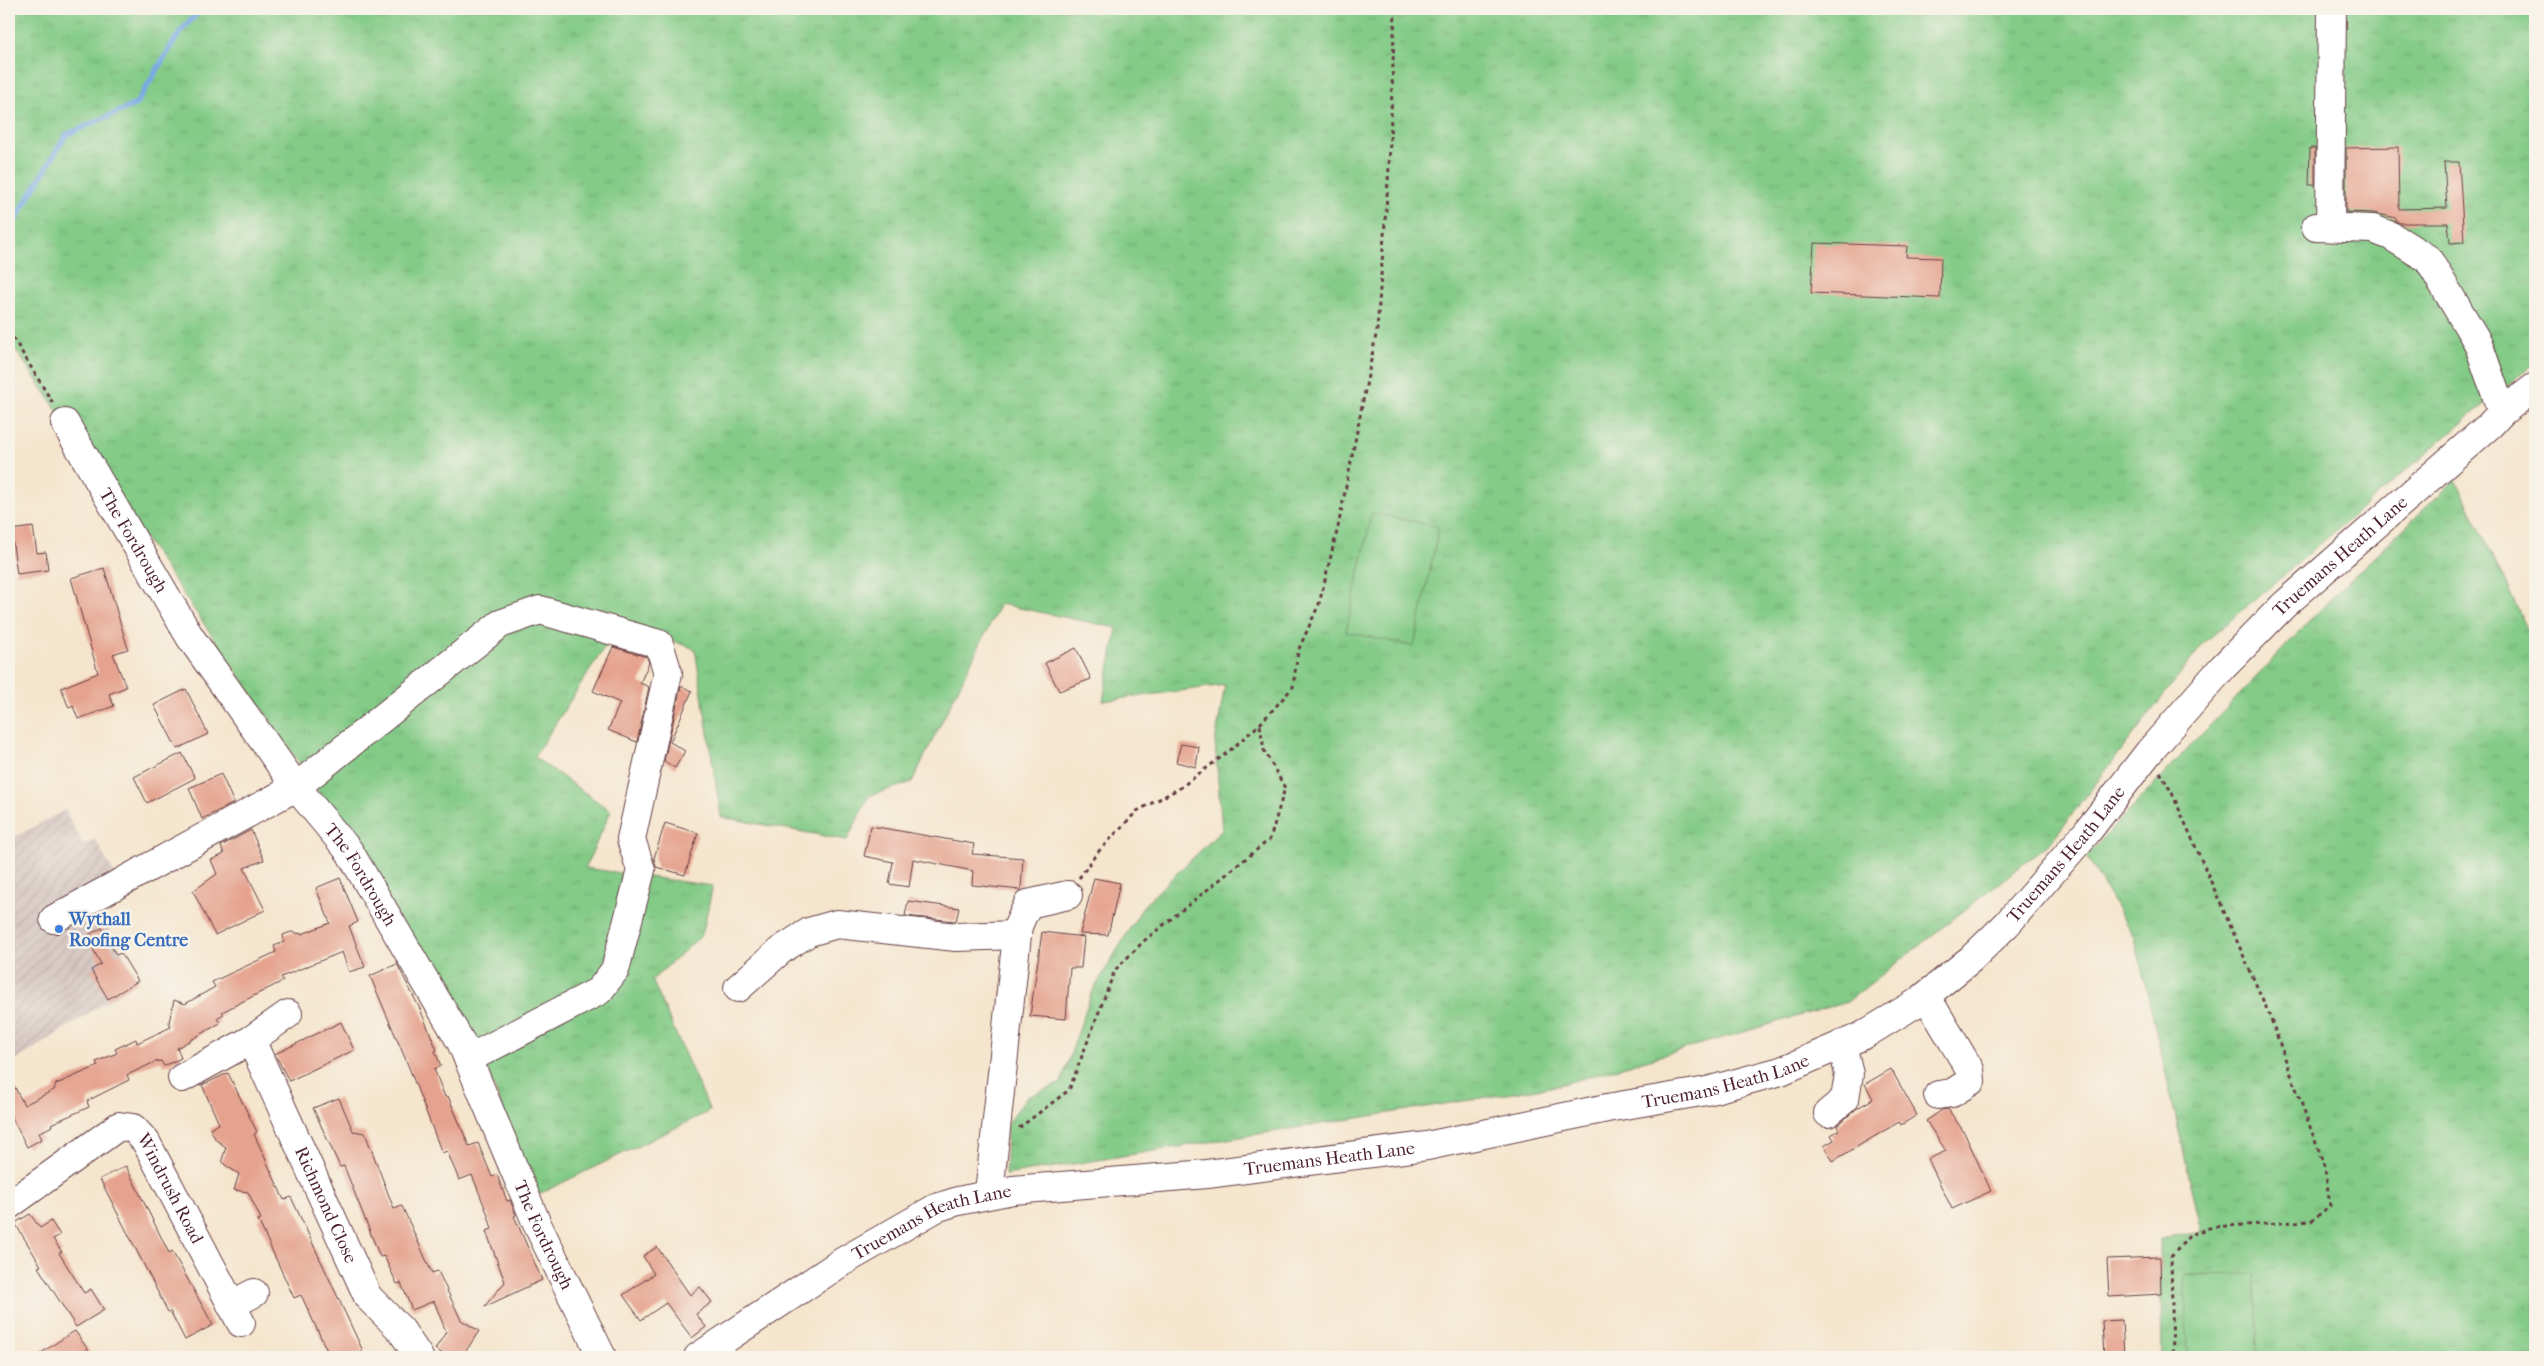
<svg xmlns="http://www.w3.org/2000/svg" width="2544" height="1366" viewBox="0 0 2544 1366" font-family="'IM FELL French Canon',serif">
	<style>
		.industrial { fill: url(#industrial-furrows) }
		.grass { fill: url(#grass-tufts); stroke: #667559 }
		.pitch { fill: #83cb87; stroke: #667559 }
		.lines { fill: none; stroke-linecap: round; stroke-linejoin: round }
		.stream { stroke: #79a9e3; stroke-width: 5.5 }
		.building { fill: #e5a28e }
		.minor-casing { stroke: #643d43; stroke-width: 30 }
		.path { stroke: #643d43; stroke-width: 3; stroke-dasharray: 4 4; stroke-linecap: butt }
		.minor { stroke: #fff; stroke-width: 28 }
		.shop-dot { fill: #3f7fe0; stroke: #f7f3e8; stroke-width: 2 }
		.labels { text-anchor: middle; stroke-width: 5; stroke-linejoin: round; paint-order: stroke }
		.street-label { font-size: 18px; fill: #4a1f2b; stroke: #f7f3e8 }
		.shop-label { font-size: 18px; font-weight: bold; fill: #366cbe; stroke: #f7f3e8; text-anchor: start }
	</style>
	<defs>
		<pattern id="industrial-furrows" width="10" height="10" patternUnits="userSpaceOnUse" patternTransform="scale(1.25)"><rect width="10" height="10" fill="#d0c0bc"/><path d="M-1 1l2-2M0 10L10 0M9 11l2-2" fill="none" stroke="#b4a5a2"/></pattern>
		<pattern id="grass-tufts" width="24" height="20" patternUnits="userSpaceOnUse" patternTransform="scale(1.25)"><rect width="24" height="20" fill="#83cb87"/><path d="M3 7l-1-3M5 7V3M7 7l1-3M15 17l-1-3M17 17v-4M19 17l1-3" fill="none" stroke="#73ae75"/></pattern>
	</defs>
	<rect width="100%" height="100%" fill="#f7f3e8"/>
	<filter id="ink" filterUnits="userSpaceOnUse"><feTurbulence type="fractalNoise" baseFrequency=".02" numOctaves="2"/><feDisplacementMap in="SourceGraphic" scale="10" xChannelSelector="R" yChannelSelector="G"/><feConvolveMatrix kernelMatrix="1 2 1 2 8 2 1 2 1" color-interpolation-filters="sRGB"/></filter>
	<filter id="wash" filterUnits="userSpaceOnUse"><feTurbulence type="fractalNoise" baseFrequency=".0096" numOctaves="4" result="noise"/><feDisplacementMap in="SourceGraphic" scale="20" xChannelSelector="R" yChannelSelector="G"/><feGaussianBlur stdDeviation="1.12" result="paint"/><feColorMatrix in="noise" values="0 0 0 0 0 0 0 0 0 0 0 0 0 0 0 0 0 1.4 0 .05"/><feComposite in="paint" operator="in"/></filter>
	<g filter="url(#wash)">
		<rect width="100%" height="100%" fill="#f5e5cd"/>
		<path class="industrial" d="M 65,810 L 83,845 L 95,839 L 123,890 L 96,905 L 138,981 L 9,1065 L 9,840 Z"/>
		<g class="grass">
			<path d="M 9,9 L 2535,9 L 2535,363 L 2483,405 L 2204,643 L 2050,843 L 1847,1002 L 1556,1086 L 1005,1175 L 1008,1122 L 1027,1097 L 1061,1083 L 1091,994 L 1144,905 L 1222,830 L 1215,743 L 1225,685 L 1103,701 L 1117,628 L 1000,604 L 912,782 L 869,796 L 847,840 L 721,817 L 695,649 L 621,622 L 534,757 L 611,811 L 585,868 L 713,886 L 702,935 L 652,980 L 710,1111 L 535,1196 L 478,1044 L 309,777 L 9,340 Z"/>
			<path d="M 2456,479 L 2535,645 L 2535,1357 L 2162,1357 L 2160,1239 L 2202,1232 L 2135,939 L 2086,856 L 2340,589 Z"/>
		</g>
		<g class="pitch">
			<path d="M 1372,513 L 1439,527 L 1414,646 L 1346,632 Z"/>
			<path d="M 2256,1274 L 2258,1357 L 2187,1357 L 2185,1275 Z"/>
		</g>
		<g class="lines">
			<path class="stream" d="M 9,222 L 15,220 L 66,135 L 136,104 L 180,32 L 201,9"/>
		</g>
		<g id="blocks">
			<g class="building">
				<path d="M 2398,147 L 2399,209 L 2447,208 L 2444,162 L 2459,162 L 2464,242 L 2450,243 L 2448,223 L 2400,223 L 2396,221 L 2396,218 L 2374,213 L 2346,212 L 2346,148 Z"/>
				<path d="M 2310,148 L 2315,148 L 2315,185 L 2309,185 Z"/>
				<path d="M 1814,243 L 1907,246 L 1906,257 L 1941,258 L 1940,298 L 1811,293 Z"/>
				<path d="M 33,527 L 37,553 L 46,552 L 48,570 L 17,574 L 11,530 Z"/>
				<path d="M 104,568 L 128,649 L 113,654 L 126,687 L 109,694 L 114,706 L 78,719 L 73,706 L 69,708 L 61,688 L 98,673 L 71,578 Z"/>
				<path d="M 613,647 L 647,657 L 649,663 L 640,683 L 649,687 L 637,742 L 608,730 L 620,703 L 593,691 Z"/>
				<path d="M 1076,648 L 1091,679 L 1059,691 L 1045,663 Z"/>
				<path d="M 681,686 L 692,691 L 670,742 L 685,751 L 675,768 L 664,761 Z"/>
				<path d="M 186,689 L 208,734 L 177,749 L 154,705 Z"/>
				<path d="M 1181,744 L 1199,747 L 1196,767 L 1176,762 Z"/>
				<path d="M 182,753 L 195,778 L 147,803 L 134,777 Z"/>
				<path d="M 221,774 L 234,803 L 202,819 L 189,788 Z"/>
				<path d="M 665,823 L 698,833 L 685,875 L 656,867 L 654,858 Z"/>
				<path d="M 871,826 L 974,844 L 972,854 L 1023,858 L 1021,890 L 972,885 L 973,871 L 913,859 L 909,887 L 889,884 L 893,862 L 864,856 Z"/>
				<path d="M 251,830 L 264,860 L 244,868 L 265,910 L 215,935 L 193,891 L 217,874 L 211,860 L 224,854 L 221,846 Z"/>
				<path d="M 340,878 L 358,922 L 349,926 L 365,967 L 349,972 L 342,952 L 281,977 L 283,981 L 222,1012 L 224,1014 L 217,1018 L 220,1023 L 177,1048 L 181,1058 L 164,1066 L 161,1061 L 155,1062 L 127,1075 L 129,1080 L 87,1101 L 89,1107 L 51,1124 L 52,1126 L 39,1133 L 42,1139 L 27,1147 L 9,1112 L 9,1076 L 24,1105 L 54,1090 L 56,1084 L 98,1066 L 96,1062 L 117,1053 L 115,1049 L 136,1039 L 137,1043 L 171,1027 L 169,1022 L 174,1000 L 185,1004 L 215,987 L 212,982 L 276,952 L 274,946 L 284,942 L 283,935 L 291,932 L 302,934 L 330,923 L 316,888 Z"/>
				<path d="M 1094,878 L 1120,883 L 1108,935 L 1080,934 Z"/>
				<path d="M 908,901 L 959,908 L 956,921 L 905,916 Z"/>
				<path d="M 102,928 L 116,955 L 121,953 L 138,981 L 108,999 L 91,970 L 101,964 L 86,936 Z"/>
				<path d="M 1042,932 L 1084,937 L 1081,968 L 1070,968 L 1066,1019 L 1030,1016 Z"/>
				<path d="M 397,964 L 420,1009 L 437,1050 L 435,1051 L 441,1066 L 434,1069 L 445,1097 L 448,1096 L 469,1146 L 478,1143 L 492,1177 L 497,1175 L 507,1201 L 510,1200 L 516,1215 L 514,1216 L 542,1280 L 484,1307 L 505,1282 L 486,1231 L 492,1229 L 488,1215 L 472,1175 L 459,1180 L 447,1151 L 442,1153 L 408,1065 L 370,976 Z"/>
				<path d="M 341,1022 L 354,1050 L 289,1081 L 275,1054 Z"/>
				<path d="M 1891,1069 L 1917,1115 L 1901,1125 L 1899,1122 L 1833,1161 L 1824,1146 L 1834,1140 L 1831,1135 L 1839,1130 L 1837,1126 L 1856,1109 L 1873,1099 L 1865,1084 Z"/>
				<path d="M 228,1073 L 257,1132 L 254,1134 L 284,1200 L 291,1197 L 363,1351 L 348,1357 L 330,1357 L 301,1295 L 294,1298 L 258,1220 L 261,1219 L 248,1192 L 234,1190 L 239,1174 L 225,1165 L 222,1160 L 226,1147 L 216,1140 L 210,1129 L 219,1124 L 202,1085 Z"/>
				<path d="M 339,1098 L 353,1131 L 365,1133 L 394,1209 L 402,1206 L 432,1273 L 438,1271 L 461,1320 L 479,1331 L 462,1357 L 448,1357 L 435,1349 L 446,1332 L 434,1301 L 412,1310 L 401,1283 L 397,1284 L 384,1256 L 380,1257 L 344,1166 L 340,1167 L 313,1108 Z"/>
				<path d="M 1948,1109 L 1964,1132 L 1991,1191 L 1952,1209 L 1928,1159 L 1946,1151 L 1926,1121 L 1942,1110 Z"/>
				<path d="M 126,1166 L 169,1253 L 172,1251 L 213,1325 L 185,1340 L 170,1311 L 168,1312 L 100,1179 Z"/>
				<path d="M 30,1214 L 40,1228 L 51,1221 L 60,1235 L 53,1239 L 62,1252 L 59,1253 L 84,1293 L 91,1289 L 104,1310 L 76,1327 L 38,1267 L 41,1266 L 15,1223 Z"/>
				<path d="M 657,1247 L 690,1295 L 700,1287 L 712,1302 L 696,1314 L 706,1327 L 692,1338 L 666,1303 L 641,1320 L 623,1295 L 654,1274 L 643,1256 Z"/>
				<path d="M 2160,1257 L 2161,1294 L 2109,1297 L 2107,1259 Z"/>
				<path d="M 2122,1320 L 2124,1357 L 2104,1357 L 2102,1321 Z"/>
				<path d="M 75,1331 L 93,1357 L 35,1357 L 68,1335 Z"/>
			</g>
		</g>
	</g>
	<g filter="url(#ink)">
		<use href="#blocks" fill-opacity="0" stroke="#643d43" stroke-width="1"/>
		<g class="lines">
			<g class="minor-casing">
				<g id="minor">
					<path d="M 2316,227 L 2373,229 L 2391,236 L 2428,259 L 2478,343 L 2502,412"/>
					<path d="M 2330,227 L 2332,9"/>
					<path id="s1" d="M 65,423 L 190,637 L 296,787 L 349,851 L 461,1042 L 537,1224 L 602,1357"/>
					<path d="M 54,919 L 296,787 L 500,624 L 540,610 L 659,644 L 668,673 L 631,839 L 641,870 L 615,970 L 599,991 L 468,1059"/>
					<path d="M 738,988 L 781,950 L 809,932 L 837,924 L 956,937 L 1017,935"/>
					<path d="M 1926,996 L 1970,1070 L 1971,1081 L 1952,1093 L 1938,1095"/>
					<path id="s2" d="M 251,1040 L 368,1297 L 401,1330 L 419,1357"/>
					<path d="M 182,1078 L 251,1040 L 288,1014"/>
					<path d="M 1828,1113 L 1845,1099 L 1849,1074 L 1842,1044"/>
					<path d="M 989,1193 L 1018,926 L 1028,904 L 1068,895"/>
					<path id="s3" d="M 9,1205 L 119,1126 L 133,1128 L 146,1142 L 241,1323"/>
					<path d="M 231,1305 L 254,1293"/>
					<path id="s4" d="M 698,1357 L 842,1262 L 936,1208 L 958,1201 L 1013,1190 L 1207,1174 L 1427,1146 L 1607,1108 L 1707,1091 L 1781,1071 L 1862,1036 L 1918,1002 L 1971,959 L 2007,924 L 2087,832 L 2149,752 L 2223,667 L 2284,605 L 2490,425 L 2502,412 L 2535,387"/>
				</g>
			</g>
			<g class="path">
				<path d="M 9,331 L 54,405"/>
				<path d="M 2160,772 L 2172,793 L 2269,1014 L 2325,1168 L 2330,1206 L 2311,1221 L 2212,1227 L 2190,1235 L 2171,1257 L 2173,1357"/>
				<path d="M 1079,878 L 1097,853 L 1137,811 L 1180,788 L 1228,752 L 1260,724 L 1293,687 L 1298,651 L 1319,604 L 1338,527 L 1377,330 L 1389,168 L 1395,9"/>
				<path d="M 1019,1128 L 1069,1090 L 1115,970 L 1145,940 L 1270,839 L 1285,788 L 1264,750 L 1260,725"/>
			</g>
			<use href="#minor" class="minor"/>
		</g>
	</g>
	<circle class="shop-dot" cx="59" cy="929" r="5"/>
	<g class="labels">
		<g class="street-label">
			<text dy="6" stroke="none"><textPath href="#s1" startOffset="136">The Fordrough</textPath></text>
			<text dy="6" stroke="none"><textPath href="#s4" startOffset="1908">Truemans Heath Lane</textPath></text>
			<text dy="6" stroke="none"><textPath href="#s4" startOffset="1502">Truemans Heath Lane</textPath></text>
			<text dy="6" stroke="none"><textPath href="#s1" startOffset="541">The Fordrough</textPath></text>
			<text dy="6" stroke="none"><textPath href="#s4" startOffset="1082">Truemans Heath Lane</textPath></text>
			<text dy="6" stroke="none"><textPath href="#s4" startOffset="678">Truemans Heath Lane</textPath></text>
			<text dy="6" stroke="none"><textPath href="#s3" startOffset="221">Windrush Road</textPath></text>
			<text dy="6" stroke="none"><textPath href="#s2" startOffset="181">Richmond Close</textPath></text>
			<text dy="6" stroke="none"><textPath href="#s4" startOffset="272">Truemans Heath Lane</textPath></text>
			<text dy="6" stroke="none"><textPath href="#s1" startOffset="946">The Fordrough</textPath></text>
		</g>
		<g class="shop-label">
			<text x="69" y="925">Wythall<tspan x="69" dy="21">Roofing Centre</tspan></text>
		</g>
	</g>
	<rect width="2544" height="1366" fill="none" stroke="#f7f3e8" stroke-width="30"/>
</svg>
